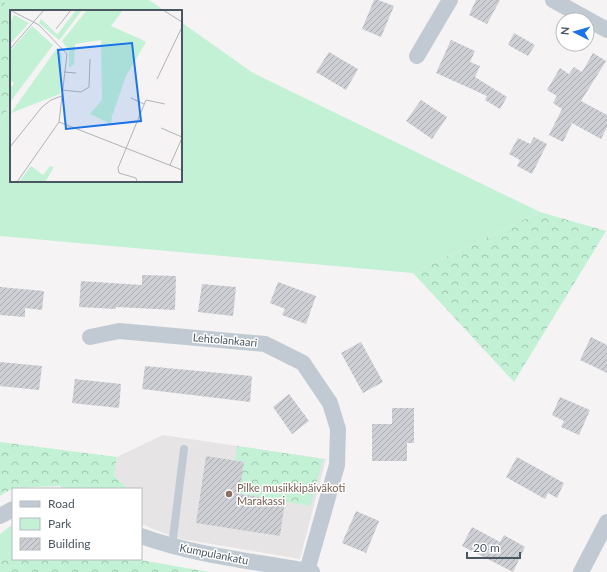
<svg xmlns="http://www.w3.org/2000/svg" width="607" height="572" viewBox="0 0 607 572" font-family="Lato,sans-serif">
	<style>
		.education { fill: #e6e4e5 }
		.green { fill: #c3f1d5 }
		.forest { fill: url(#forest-crowns) }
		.building { fill: url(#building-hatch) }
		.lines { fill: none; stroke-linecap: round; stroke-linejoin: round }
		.lane { stroke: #c1cad2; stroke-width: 8 }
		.street { stroke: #c1cad2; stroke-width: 16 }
		.education-dot { fill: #8d6e63; stroke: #fff; stroke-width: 1.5 }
		.labels { text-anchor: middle; stroke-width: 3; stroke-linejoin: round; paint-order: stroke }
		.street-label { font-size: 11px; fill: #4a5661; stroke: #fff }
		.education-label { font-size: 11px; fill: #785e54; stroke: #fff; text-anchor: start }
		.inset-road { fill: none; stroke: #b1b4b9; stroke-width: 1 }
		.view { fill: #1a73e8; fill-opacity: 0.15; stroke: #1a73e8; stroke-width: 2 }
		.inset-edge { fill: none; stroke: #4a5661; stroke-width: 2 }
	</style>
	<defs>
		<pattern id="forest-crowns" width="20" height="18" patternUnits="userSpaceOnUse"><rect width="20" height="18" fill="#c3f1d5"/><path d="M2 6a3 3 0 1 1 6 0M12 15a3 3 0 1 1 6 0" fill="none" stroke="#a0c6b0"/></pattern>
		<pattern id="building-hatch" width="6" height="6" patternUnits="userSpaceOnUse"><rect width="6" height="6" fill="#cdcfd5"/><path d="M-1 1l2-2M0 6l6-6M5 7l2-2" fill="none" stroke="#a8abb0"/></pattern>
	</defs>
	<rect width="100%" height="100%" fill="#f5f3f3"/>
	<path class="education" d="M 163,435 L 326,459 L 300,559 L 176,538 L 141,524 L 141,489 L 129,489 L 114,476 L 117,457 Z"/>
	<g class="green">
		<path d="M 3,0 L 149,0 L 165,11 L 11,11 L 11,13 Z"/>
		<path d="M 181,22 L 253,73 L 540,212 L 413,273 L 0,236 L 0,128 L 11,100 L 11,181 L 181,181 Z"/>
		<path d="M 13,524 L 13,551 L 8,553 L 0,561 L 0,534 Z"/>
	</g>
	<g class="forest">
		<path d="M 0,0 L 3,0 L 11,13 L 11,100 L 0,128 Z"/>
		<path d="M 540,212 L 606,231 L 514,382 L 413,273 Z"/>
		<path d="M 0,442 L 117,457 L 114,476 L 129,489 L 67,489 L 59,486 L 13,488 L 0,496 Z"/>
		<path d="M 237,446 L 323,459 L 310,506 L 239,494 L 244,462 L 235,460 Z"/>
		<path d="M 13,551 L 13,559 L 135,559 L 209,572 L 0,572 L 0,561 L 8,553 Z"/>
	</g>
	<g class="building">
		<path d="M 374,0 L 378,0 L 394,6 L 381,37 L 362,29 Z"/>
		<path d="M 476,0 L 500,0 L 487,24 L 469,15 Z"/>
		<path d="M 514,33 L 535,45 L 528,56 L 508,45 Z"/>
		<path d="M 451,40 L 475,51 L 470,62 L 480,66 L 475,77 L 507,97 L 500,109 L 485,100 L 487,96 L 436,73 Z"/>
		<path d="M 329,52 L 358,69 L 346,90 L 316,72 Z"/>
		<path d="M 593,53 L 606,61 L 581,101 L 607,115 L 607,127 L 601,139 L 572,123 L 563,142 L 549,135 L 562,109 L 553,103 L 557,96 L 547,90 L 560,68 L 569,74 L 574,67 L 582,72 Z"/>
		<path d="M 421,100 L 447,117 L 432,139 L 406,121 Z"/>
		<path d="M 534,137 L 547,144 L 532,174 L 517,166 L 520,160 L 509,154 L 518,138 L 530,144 Z"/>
		<path d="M 142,275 L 176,276 L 175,310 L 116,307 L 116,309 L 79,307 L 81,281 L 142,285 Z"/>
		<path d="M 278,282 L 316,296 L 306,324 L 282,315 L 285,309 L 270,303 Z"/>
		<path d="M 202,284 L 236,287 L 233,316 L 198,312 Z"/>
		<path d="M 0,287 L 44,291 L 42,310 L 25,308 L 25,317 L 0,315 Z"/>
		<path d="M 591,337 L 607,345 L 607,373 L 580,360 Z"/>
		<path d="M 361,342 L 383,382 L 363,393 L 341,353 Z"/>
		<path d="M 0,362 L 42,366 L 39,390 L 0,386 Z"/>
		<path d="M 145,366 L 252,376 L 250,402 L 142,389 Z"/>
		<path d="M 75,379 L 121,384 L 119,408 L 72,403 Z"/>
		<path d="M 289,394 L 309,421 L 292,434 L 273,407 Z"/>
		<path d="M 560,397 L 590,410 L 579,435 L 561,427 L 564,421 L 552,415 Z"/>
		<path d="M 392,408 L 414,408 L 414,443 L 407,443 L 407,461 L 372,461 L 372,424 L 392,424 Z"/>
		<path d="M 206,456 L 244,462 L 239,494 L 285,501 L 280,536 L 196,523 Z"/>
		<path d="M 517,457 L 564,483 L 557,498 L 548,493 L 545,499 L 506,477 Z"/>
		<path d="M 356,511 L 379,521 L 366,553 L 342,543 Z"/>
		<path d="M 472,527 L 500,542 L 504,535 L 525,547 L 513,572 L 462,546 Z"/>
	</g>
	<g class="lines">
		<path class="lane" d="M 172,546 L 184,449"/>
		<g class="street">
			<path d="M 553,0 L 607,30"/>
			<path d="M 417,56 L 450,0"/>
			<path d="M 90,337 L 119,331 L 265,344 L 303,363 L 330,403 L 338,429 L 337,465 L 307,571"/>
			<path d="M 0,516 L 13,509"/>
			<path d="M 141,536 C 196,556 255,561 312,572"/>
			<path d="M 581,572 L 607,522"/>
		</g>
	</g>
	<circle class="education-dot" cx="229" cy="494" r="4"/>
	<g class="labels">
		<g class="street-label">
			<text transform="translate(225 340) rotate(5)" y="4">Lehtolankaari</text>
			<text transform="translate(214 554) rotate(11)" y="4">Kumpulankatu</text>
		</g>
		<g class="education-label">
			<text x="237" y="492">Pilke musiikkipäiväkoti<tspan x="237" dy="13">Marakassi</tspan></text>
		</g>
	</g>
	<g transform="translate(10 10)">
		<rect width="172" height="172" fill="#f5f3f3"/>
		<path d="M 66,0 L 72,0 L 51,28 L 47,25 ZM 128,28 L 136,32 L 116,66 L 102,106 L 92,90 L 91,30 L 117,37 Z" fill="#c3f1d5"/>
		<path d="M 77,0 L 113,0 L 101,16 L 128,28 L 117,37 L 91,30 L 65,34 L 64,54 L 59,58 L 59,41 L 52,31 ZM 4,5 L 19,13 L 0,34 L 0,13 ZM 31,9 L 51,28 L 49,30 L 29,13 ZM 22,16 L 43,35 L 0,92 L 0,79 L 4,73 L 0,69 L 0,41 ZM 47,38 L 52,45 L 50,84 L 1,103 ZM 92,90 L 102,106 L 101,114 L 80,104 ZM 21,156 L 33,165 L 40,156 L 44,157 L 35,172 L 9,172 Z" fill="#c3f1d5"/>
		<path class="inset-road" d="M 0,0 L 29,15 L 57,44 L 49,112 L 7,172M 153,0 L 172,12M 46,19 L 61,0M 0,39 L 34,0M 54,62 L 66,63M 147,69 L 172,17M 52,80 L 71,82 L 79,77 L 80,49M 121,88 L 134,94M 49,112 L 172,160M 151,118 L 172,127M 0,137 L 32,97 L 41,90 L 52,86M 160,155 L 172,128M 127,172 L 126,168 L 109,163 L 108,158 L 136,90 L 155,94"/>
		<path class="view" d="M 122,33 L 131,111 L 56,119 L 48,40 Z"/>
		<rect width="172" height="172" class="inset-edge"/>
	</g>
	<rect x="12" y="488" width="130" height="72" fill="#ffffff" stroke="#b7bbc0"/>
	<rect x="20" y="501" width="20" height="6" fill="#c1cad2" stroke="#b7bbc0"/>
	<text x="48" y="508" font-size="12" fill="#4a5661">Road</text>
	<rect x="20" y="518" width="20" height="12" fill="#c3f1d5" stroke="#b7bbc0"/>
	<text x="48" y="528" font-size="12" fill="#4a5661">Park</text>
	<rect x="20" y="538" width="20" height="12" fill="url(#building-hatch)" stroke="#b7bbc0"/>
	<text x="48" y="548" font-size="12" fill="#4a5661">Building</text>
	<g transform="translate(575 32) rotate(276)"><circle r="19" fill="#ffffff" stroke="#b7bbc0"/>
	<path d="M0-3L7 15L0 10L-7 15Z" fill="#1a73e8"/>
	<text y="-6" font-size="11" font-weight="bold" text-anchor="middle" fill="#4a5661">N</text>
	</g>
	<path d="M467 552v6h53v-6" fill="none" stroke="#4a5661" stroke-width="2"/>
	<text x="473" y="552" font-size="12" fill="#4a5661" stroke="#ffffff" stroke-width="3" paint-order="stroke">20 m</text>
</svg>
